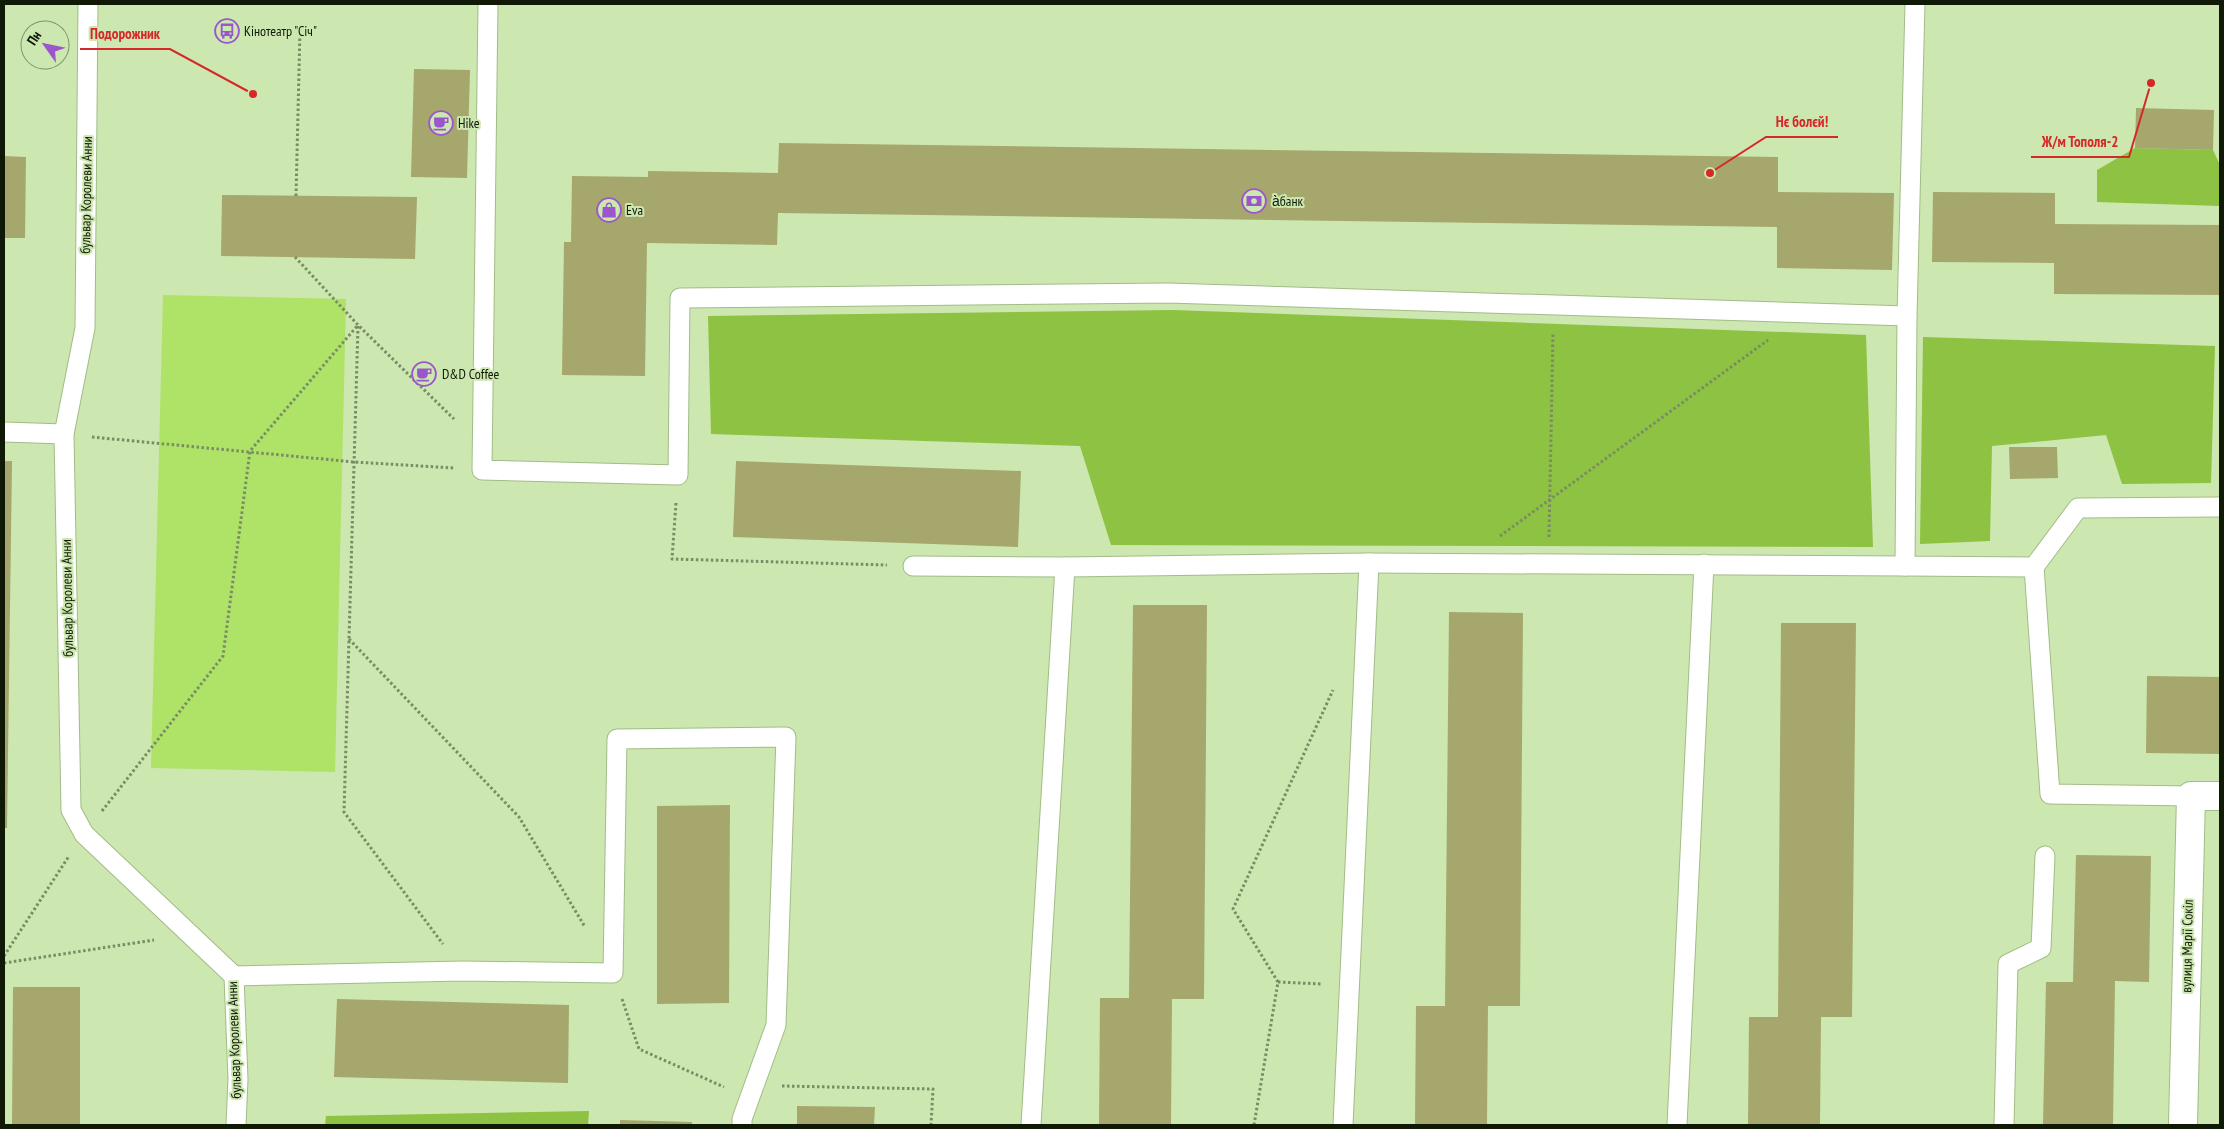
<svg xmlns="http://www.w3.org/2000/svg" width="2224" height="1129" viewBox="0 0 2224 1129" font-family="'PT Sans Narrow',sans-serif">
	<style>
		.green { fill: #aee368 }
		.forest { fill: #8dc242 }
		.building { fill: #a6a76c }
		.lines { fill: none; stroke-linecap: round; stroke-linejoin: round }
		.service-casing { stroke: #a2bc86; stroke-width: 21 }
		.minor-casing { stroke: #a2bc86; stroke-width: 30 }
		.path { stroke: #798c64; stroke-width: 3; stroke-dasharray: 2.5 2.5; stroke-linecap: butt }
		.service { stroke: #fff; stroke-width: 19 }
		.minor { stroke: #fff; stroke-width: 28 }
		.labels { text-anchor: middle; stroke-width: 4; stroke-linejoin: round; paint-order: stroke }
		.poi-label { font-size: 14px; fill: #101905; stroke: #cce7b0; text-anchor: start }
		.street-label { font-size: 14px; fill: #101905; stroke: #cce7b0 }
		.leader { fill: none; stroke: #d62828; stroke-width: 2 }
		.callout-dot { fill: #d62828; stroke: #cce7b0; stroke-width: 2 }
		.callout-label { font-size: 15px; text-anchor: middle; font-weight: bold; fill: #d62828; stroke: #cce7b0; stroke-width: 4; stroke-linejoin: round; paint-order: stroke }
	</style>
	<rect width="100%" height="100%" fill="#cce7b0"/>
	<path class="green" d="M 163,295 L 346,299 L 335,772 L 151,768 Z"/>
	<g class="forest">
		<path d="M 2135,148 L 2213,150 L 2220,165 L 2220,206 L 2097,202 L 2097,170 Z"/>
		<path d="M 1173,310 L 1866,335 L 1873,547 L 1111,545 L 1080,446 L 711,434 L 708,316 Z"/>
		<path d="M 1923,337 L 2215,346 L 2211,483 L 2122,484 L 2106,435 L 1992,446 L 1990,541 L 1920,544 Z"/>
		<path d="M 589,1111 L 588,1125 L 325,1125 L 326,1116 Z"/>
	</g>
	<g class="building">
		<path d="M 414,69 L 470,70 L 467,178 L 411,177 Z"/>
		<path d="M 2136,108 L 2214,110 L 2213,150 L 2135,148 Z"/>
		<path d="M 779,143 L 1778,157 L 1778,192 L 1894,193 L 1892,270 L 1777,268 L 1777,227 L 778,213 L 777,245 L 647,243 L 645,376 L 562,375 L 564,242 L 571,242 L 572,176 L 648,177 L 648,171 L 778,173 Z"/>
		<path d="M 4,156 L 26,157 L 25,238 L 4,238 Z"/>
		<path d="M 1933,192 L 2055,193 L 2055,224 L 2220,225 L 2220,295 L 2054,294 L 2054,263 L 1932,262 Z"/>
		<path d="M 222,195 L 417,197 L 415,259 L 221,256 Z"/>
		<path d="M 2009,447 L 2057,447 L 2058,478 L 2010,479 Z"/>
		<path d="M 4,461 L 12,461 L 7,828 L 4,828 Z"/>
		<path d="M 736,461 L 1021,471 L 1018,547 L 733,537 Z"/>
		<path d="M 1133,605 L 1207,605 L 1204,999 L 1172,999 L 1171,1125 L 1099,1125 L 1100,998 L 1129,998 Z"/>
		<path d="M 1449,612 L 1523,613 L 1520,1006 L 1488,1006 L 1487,1125 L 1415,1125 L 1416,1006 L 1445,1006 Z"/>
		<path d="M 1781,623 L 1856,623 L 1852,1017 L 1821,1017 L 1820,1125 L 1748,1125 L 1749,1017 L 1778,1017 Z"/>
		<path d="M 2147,676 L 2220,677 L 2220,754 L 2146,753 Z"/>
		<path d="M 730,805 L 729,1003 L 657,1004 L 657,806 Z"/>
		<path d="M 2076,855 L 2151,856 L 2149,982 L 2115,981 L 2113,1125 L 2043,1125 L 2046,982 L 2073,982 Z"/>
		<path d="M 13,987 L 80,987 L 80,1125 L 12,1125 Z"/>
		<path d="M 337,999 L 569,1005 L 568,1083 L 334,1077 Z"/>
		<path d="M 797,1106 L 875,1107 L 874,1125 L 797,1125 Z"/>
		<path d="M 620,1120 L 692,1122 L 692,1125 L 620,1125 Z"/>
	</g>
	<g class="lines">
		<g class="service-casing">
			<g id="service">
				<path d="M 88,4 L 85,328 L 64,434 L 71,810 L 84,834 L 234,976 L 238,1079 L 236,1125"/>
				<path d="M 488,4 L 482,470 L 678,475 L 680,298 L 1168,293 L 1907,316"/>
				<path d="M 1915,4 L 1907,316 L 1905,566 L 2034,567 L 2050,794 L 2191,796"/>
				<path d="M 4,432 L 64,434"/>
				<path d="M 913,566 L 1065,567 L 1369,563 L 1905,566"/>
				<path d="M 2034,567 L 2078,508 L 2220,507"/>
				<path d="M 234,976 L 463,971 L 613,973 L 617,739 L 786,737 L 776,1025 L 742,1119 L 742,1125"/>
				<path d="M 1031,1125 L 1065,567"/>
				<path d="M 1343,1125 L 1369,563"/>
				<path d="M 1677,1125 L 1704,564"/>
				<path d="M 2004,1125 L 2008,964 L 2041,948 L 2045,856"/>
			</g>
		</g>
		<g class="minor-casing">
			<path id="minor" d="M 2183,1125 L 2191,796 L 2220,796"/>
		</g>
		<g class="path">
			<path d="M 296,196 L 300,29"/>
			<path d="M 295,257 L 358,325 L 454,419"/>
			<path d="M 358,326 L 344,812 L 443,944"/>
			<path d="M 92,437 L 354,462 L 454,468"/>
			<path d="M 676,503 L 672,559 L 887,565"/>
			<path d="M 1500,536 L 1768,340"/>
			<path d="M 1549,537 L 1553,333"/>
			<path d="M 349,639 L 519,817 L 585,927"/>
			<path d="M 102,811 L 223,656 L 250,451 L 358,325"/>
			<path d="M 4,956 L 69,856"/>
			<path d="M 4,963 L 154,940"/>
			<path d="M 1278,982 L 1322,984"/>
			<path d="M 622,999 L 639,1049 L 724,1087"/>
			<path d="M 782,1086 L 933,1089 L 931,1125"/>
			<path d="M 1254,1125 L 1278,982 L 1233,909 L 1333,690"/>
		</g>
		<use href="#service" class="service"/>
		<use href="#minor" class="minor"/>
	</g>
	<defs>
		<g id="bus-ring" transform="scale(1.25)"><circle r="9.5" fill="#cce7b0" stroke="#9b56cb" stroke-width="1.5"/><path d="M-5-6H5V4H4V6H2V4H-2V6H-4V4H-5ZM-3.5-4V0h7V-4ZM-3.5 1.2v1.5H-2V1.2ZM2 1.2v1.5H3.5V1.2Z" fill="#9b56cb"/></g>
		<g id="cafe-ring" transform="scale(1.25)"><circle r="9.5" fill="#cce7b0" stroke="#9b56cb" stroke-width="1.5"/><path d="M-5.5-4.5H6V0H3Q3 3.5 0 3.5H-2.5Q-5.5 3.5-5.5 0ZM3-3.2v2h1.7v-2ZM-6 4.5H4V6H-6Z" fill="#9b56cb"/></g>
		<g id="bank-ring" transform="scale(1.25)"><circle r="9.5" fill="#cce7b0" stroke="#9b56cb" stroke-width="1.5"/><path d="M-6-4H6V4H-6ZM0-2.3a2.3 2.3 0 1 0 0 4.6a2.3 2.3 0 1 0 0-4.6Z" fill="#9b56cb"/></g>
		<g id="shop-ring" transform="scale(1.25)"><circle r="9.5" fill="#cce7b0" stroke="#9b56cb" stroke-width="1.5"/><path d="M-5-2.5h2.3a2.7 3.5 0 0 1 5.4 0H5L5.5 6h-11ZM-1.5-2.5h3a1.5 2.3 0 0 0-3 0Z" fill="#9b56cb"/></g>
	</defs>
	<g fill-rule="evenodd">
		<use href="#bus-ring" x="227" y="31"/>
		<use href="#cafe-ring" x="441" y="123"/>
		<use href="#bank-ring" x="1254" y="201"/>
		<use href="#shop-ring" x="609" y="210"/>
		<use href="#cafe-ring" x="424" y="374"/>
	</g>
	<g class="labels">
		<g class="poi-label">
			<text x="244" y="36">Кінотеатр "Січ"</text>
			<text x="458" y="128">Hike</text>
			<text x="1272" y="206">а̀банк</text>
			<text x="626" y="215">Eva</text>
			<text x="442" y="379">D&amp;D Coffee</text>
		</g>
		<g class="street-label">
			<text transform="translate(86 195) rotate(-89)" y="5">бульвар Королеви Анни</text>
			<text transform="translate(67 598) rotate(-91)" y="5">бульвар Королеви Анни</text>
			<text transform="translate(2187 946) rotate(-89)" y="5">вулиця Марії Сокіл</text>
			<text transform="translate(234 1040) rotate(-92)" y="5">бульвар Королеви Анни</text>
		</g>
	</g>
	<path class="leader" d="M253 94L170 49H80M1710 173L1766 137H1838M2151 83L2129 157H2031"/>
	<g class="callout-dot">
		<circle cx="253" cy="94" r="5"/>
		<circle cx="1710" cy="173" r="5"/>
		<circle cx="2151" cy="83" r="5"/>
	</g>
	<g class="callout-label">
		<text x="125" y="39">Подорожник</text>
		<text x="1802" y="127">Нє болєй!</text>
		<text x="2080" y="147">Ж/м Тополя-2</text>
	</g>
	<rect width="2224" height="1129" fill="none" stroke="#101905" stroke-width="10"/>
	<g transform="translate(45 45) rotate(303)"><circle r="24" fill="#cce7b0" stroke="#81956c"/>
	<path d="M0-4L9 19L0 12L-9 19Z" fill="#9b56cb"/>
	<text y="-8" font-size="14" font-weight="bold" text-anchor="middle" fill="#101905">Пн</text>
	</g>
</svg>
